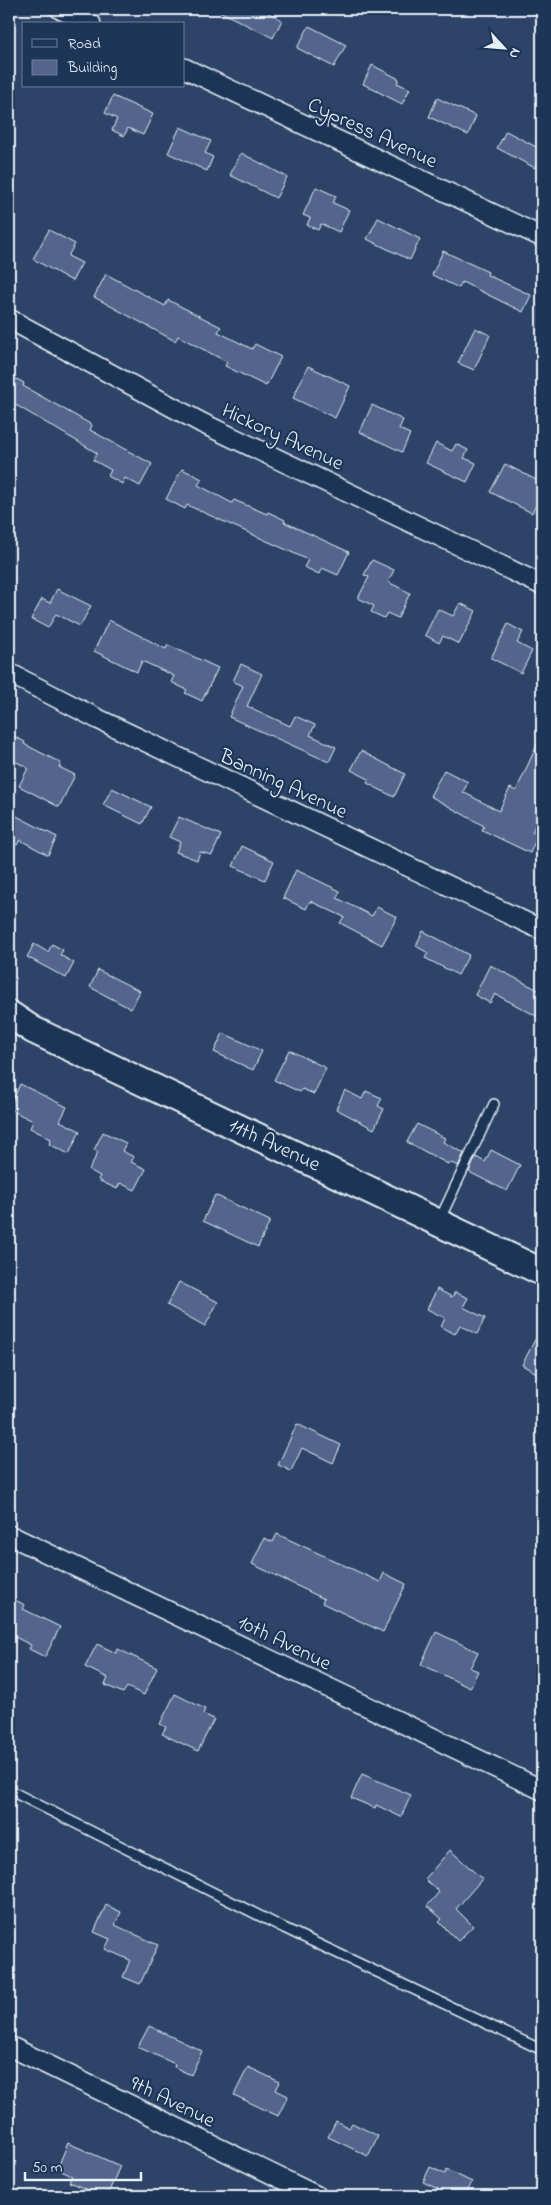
<svg xmlns="http://www.w3.org/2000/svg" width="551" height="2205" viewBox="0 0 551 2205" font-family="'Indie Flower',sans-serif">
	<style>
		.building { fill: #53658d; stroke: #e8f1f8 }
		.lines { fill: none; stroke-linecap: round; stroke-linejoin: round }
		.service-casing { stroke: #e8f1f8; stroke-width: 12 }
		.minor-casing { stroke: #e8f1f8; stroke-width: 22 }
		.secondary-casing { stroke: #e8f1f8; stroke-width: 30 }
		.service { stroke: #1d3557; stroke-width: 9 }
		.minor { stroke: #1d3557; stroke-width: 19 }
		.secondary { stroke: #1d3557; stroke-width: 26 }
		.labels { text-anchor: middle; stroke-width: 4.5; stroke-linejoin: round; paint-order: stroke }
		.street-label { font-size: 21px; fill: #e8f1f8; stroke: #1d3557 }
	</style>
	<rect width="100%" height="100%" fill="#2d4367"/>
	<filter id="ink" filterUnits="userSpaceOnUse"><feTurbulence type="fractalNoise" baseFrequency=".02" numOctaves="2"/><feDisplacementMap in="SourceGraphic" scale="10" xChannelSelector="R" yChannelSelector="G"/><feConvolveMatrix kernelMatrix="1 2 1 2 8 2 1 2 1" color-interpolation-filters="sRGB"/></filter>
	<g filter="url(#ink)">
		<g class="building">
			<path d="M 215,9 L 261,9 L 282,20 L 273,38 Z"/>
			<path d="M 309,26 L 346,45 L 334,67 L 297,48 Z"/>
			<path d="M 372,65 L 399,79 L 397,83 L 410,89 L 402,104 L 363,84 Z"/>
			<path d="M 113,96 L 153,114 L 143,135 L 128,128 L 124,136 L 112,130 L 117,119 L 105,113 Z"/>
			<path d="M 437,98 L 476,116 L 468,135 L 429,117 Z"/>
			<path d="M 180,127 L 211,141 L 205,153 L 213,157 L 207,171 L 168,153 Z"/>
			<path d="M 506,131 L 542,150 L 535,168 L 497,148 Z"/>
			<path d="M 241,153 L 287,177 L 276,198 L 230,175 Z"/>
			<path d="M 316,187 L 336,196 L 333,203 L 349,210 L 339,232 L 321,224 L 318,230 L 307,225 L 310,218 L 303,215 Z"/>
			<path d="M 378,218 L 420,239 L 410,260 L 367,239 Z"/>
			<path d="M 49,230 L 75,244 L 68,256 L 82,263 L 72,281 L 33,259 Z"/>
			<path d="M 443,251 L 488,272 L 487,275 L 531,295 L 523,312 L 462,282 L 459,288 L 432,275 Z"/>
			<path d="M 106,274 L 165,306 L 168,300 L 221,327 L 218,332 L 252,349 L 255,344 L 281,357 L 266,386 L 225,366 L 227,362 L 178,336 L 175,341 L 94,297 Z"/>
			<path d="M 475,328 L 490,335 L 474,370 L 458,363 Z"/>
			<path d="M 308,366 L 350,386 L 335,418 L 293,398 Z"/>
			<path d="M 9,375 L 24,383 L 23,386 L 92,425 L 90,430 L 152,464 L 140,486 L 125,478 L 122,484 L 108,476 L 111,470 L 93,460 L 97,453 L 9,401 Z"/>
			<path d="M 372,405 L 403,420 L 399,429 L 410,434 L 402,452 L 360,432 Z"/>
			<path d="M 436,443 L 452,451 L 456,444 L 468,450 L 464,458 L 476,463 L 467,482 L 426,463 Z"/>
			<path d="M 505,464 L 542,483 L 542,493 L 532,513 L 490,492 Z"/>
			<path d="M 182,469 L 202,479 L 198,485 L 232,503 L 234,500 L 267,514 L 268,512 L 285,520 L 284,522 L 349,552 L 338,575 L 322,568 L 319,574 L 304,567 L 308,560 L 289,551 L 187,505 L 185,509 L 166,499 Z"/>
			<path d="M 372,560 L 394,570 L 388,582 L 410,593 L 398,618 L 387,613 L 384,618 L 371,612 L 374,606 L 358,598 L 369,577 L 364,575 Z"/>
			<path d="M 57,589 L 91,606 L 80,626 L 56,614 L 48,628 L 31,619 L 42,599 L 50,603 Z"/>
			<path d="M 460,603 L 476,611 L 459,644 L 443,636 L 439,643 L 425,635 L 438,609 L 453,616 Z"/>
			<path d="M 109,620 L 166,649 L 168,645 L 218,668 L 202,701 L 185,693 L 187,690 L 171,682 L 174,676 L 142,661 L 137,672 L 94,651 Z"/>
			<path d="M 508,624 L 523,632 L 517,643 L 532,651 L 521,673 L 491,658 Z"/>
			<path d="M 241,664 L 262,674 L 247,706 L 290,726 L 295,716 L 315,725 L 310,735 L 336,747 L 329,762 L 229,717 L 243,686 L 233,681 Z"/>
			<path d="M 9,734 L 25,742 L 24,744 L 61,763 L 59,767 L 75,775 L 59,807 L 19,786 L 28,768 L 9,758 Z"/>
			<path d="M 542,734 L 542,810 L 532,832 L 538,835 L 530,853 L 482,830 L 484,826 L 430,796 L 444,770 L 468,782 L 463,792 L 499,811 L 510,788 L 516,791 Z"/>
			<path d="M 361,751 L 405,774 L 394,797 L 367,783 L 369,779 L 351,770 Z"/>
			<path d="M 112,788 L 151,807 L 142,824 L 103,805 Z"/>
			<path d="M 9,812 L 57,837 L 48,855 L 20,840 L 17,845 L 9,840 Z"/>
			<path d="M 179,817 L 221,835 L 212,855 L 200,852 L 197,860 L 176,852 L 180,842 L 169,837 Z"/>
			<path d="M 242,846 L 274,861 L 265,880 L 233,866 Z"/>
			<path d="M 296,870 L 340,891 L 337,898 L 372,916 L 377,907 L 397,917 L 382,945 L 340,923 L 344,917 L 310,901 L 306,909 L 283,898 Z"/>
			<path d="M 423,931 L 469,955 L 458,975 L 425,958 L 428,953 L 416,946 Z"/>
			<path d="M 34,944 L 48,952 L 52,944 L 63,950 L 60,955 L 74,963 L 66,978 L 27,957 Z"/>
			<path d="M 490,965 L 542,992 L 542,1019 L 495,994 L 490,1003 L 475,995 Z"/>
			<path d="M 98,970 L 140,991 L 131,1009 L 90,987 Z"/>
			<path d="M 223,1033 L 262,1051 L 253,1070 L 214,1052 Z"/>
			<path d="M 289,1050 L 326,1068 L 314,1094 L 302,1089 L 300,1092 L 274,1080 Z"/>
			<path d="M 20,1084 L 67,1107 L 60,1121 L 80,1131 L 69,1154 L 49,1144 L 51,1139 L 30,1128 L 33,1121 L 9,1109 Z"/>
			<path d="M 345,1090 L 362,1099 L 366,1091 L 382,1098 L 378,1106 L 384,1109 L 374,1129 L 336,1109 Z"/>
			<path d="M 417,1124 L 445,1138 L 443,1142 L 464,1153 L 458,1166 L 449,1162 L 448,1164 L 407,1142 Z"/>
			<path d="M 103,1132 L 126,1143 L 122,1151 L 134,1157 L 131,1162 L 146,1169 L 135,1190 L 120,1183 L 117,1189 L 98,1180 L 100,1176 L 89,1170 L 98,1152 L 94,1150 Z"/>
			<path d="M 491,1150 L 520,1165 L 507,1191 L 469,1172 L 476,1157 L 485,1162 Z"/>
			<path d="M 215,1195 L 270,1221 L 258,1247 L 203,1221 Z"/>
			<path d="M 179,1282 L 218,1302 L 205,1326 L 167,1305 Z"/>
			<path d="M 437,1289 L 452,1297 L 455,1292 L 468,1298 L 463,1307 L 485,1318 L 477,1334 L 460,1325 L 455,1334 L 441,1327 L 445,1318 L 427,1309 Z"/>
			<path d="M 542,1326 L 542,1376 L 522,1365 Z"/>
			<path d="M 297,1424 L 341,1445 L 333,1463 L 302,1448 L 291,1471 L 278,1465 Z"/>
			<path d="M 277,1534 L 380,1582 L 384,1573 L 406,1584 L 383,1632 L 322,1603 L 324,1599 L 252,1564 L 264,1538 L 273,1542 Z"/>
			<path d="M 9,1597 L 25,1605 L 23,1609 L 60,1627 L 45,1657 L 29,1649 L 31,1645 L 9,1634 Z"/>
			<path d="M 436,1632 L 478,1652 L 470,1668 L 478,1671 L 470,1688 L 421,1664 Z"/>
			<path d="M 97,1644 L 116,1653 L 118,1649 L 157,1668 L 144,1695 L 127,1687 L 123,1693 L 105,1685 L 108,1678 L 85,1667 Z"/>
			<path d="M 175,1694 L 205,1709 L 203,1714 L 214,1719 L 198,1751 L 162,1734 L 166,1727 L 160,1724 Z"/>
			<path d="M 362,1774 L 411,1795 L 401,1817 L 376,1805 L 375,1808 L 351,1798 Z"/>
			<path d="M 450,1850 L 482,1879 L 456,1909 L 473,1926 L 458,1941 L 439,1922 L 442,1919 L 427,1906 L 439,1892 L 425,1879 Z"/>
			<path d="M 106,1905 L 121,1912 L 115,1925 L 158,1945 L 140,1984 L 123,1977 L 130,1960 L 105,1949 L 110,1939 L 94,1932 Z"/>
			<path d="M 149,2026 L 202,2051 L 191,2075 L 174,2067 L 175,2064 L 138,2047 Z"/>
			<path d="M 248,2067 L 280,2082 L 276,2090 L 288,2096 L 278,2116 L 234,2095 Z"/>
			<path d="M 336,2121 L 349,2128 L 352,2123 L 378,2136 L 368,2156 L 328,2137 Z"/>
			<path d="M 68,2143 L 120,2166 L 107,2196 L 88,2196 L 90,2191 L 69,2182 L 72,2176 L 57,2169 Z"/>
			<path d="M 430,2167 L 445,2174 L 447,2170 L 472,2182 L 465,2196 L 447,2196 L 437,2191 L 438,2189 L 423,2182 Z"/>
		</g>
		<g class="lines">
			<g class="service-casing">
				<g id="service">
					<path d="M 439,1221 L 494,1104"/>
					<path d="M 9,1790 L 284,1928 L 542,2050"/>
				</g>
			</g>
			<g class="minor-casing">
				<g id="minor">
					<path d="M 60,9 L 91,24"/>
					<path d="M 184,68 L 542,237"/>
					<path d="M 9,319 L 202,423 L 542,585"/>
					<path d="M 9,673 L 98,719 L 542,930"/>
					<path d="M 9,1535 L 542,1790"/>
					<path d="M 9,2046 L 317,2196"/>
				</g>
			</g>
			<g class="secondary-casing">
				<path id="secondary" d="M 9,1014 L 33,1030 L 542,1272"/>
			</g>
			<use href="#service" class="service"/>
			<use href="#minor" class="minor"/>
			<use href="#secondary" class="secondary"/>
		</g>
	</g>
	<g class="labels">
		<g class="street-label">
			<text transform="translate(373 132) rotate(25)" y="7">Cypress Avenue</text>
			<text transform="translate(283 436) rotate(25)" y="7">Hickory Avenue</text>
			<text transform="translate(284 783) rotate(25)" y="7">Banning Avenue</text>
			<text transform="translate(275 1144) rotate(25)" y="7">11th Avenue</text>
			<text transform="translate(285 1642) rotate(26)" y="7">10th Avenue</text>
			<text transform="translate(173 2101) rotate(26)" y="7">9th Avenue</text>
		</g>
	</g>
	<rect width="551" height="2205" fill="none" stroke="#1d3557" stroke-width="30"/>
	<rect x="15" y="15" width="521" height="2175" fill="none" stroke="#e8f1f8" stroke-width="2" filter="url(#ink)"/>
	<rect x="22" y="22" width="162" height="65" fill="#1d3557" stroke="#6e8097"/>
	<rect x="32" y="39" width="25" height="8" fill="#1d3557" stroke="#6e8097"/>
	<text x="68" y="48" font-size="15" fill="#e8f1f8">Road</text>
	<rect x="32" y="60" width="25" height="15" fill="#53658d" stroke="#6e8097"/>
	<text x="68" y="72" font-size="15" fill="#e8f1f8">Building</text>
	<g transform="translate(504 48) rotate(116)" stroke="#1d3557" stroke-width="4" paint-order="stroke">
	<path d="M0-4L9 19L0 12L-9 19Z" fill="#e8f1f8"/>
	<text y="-8" font-size="14" font-weight="bold" text-anchor="middle" fill="#e8f1f8">N</text>
	</g>
	<path d="M25 2172v8h116v-8" fill="none" stroke="#e8f1f8" stroke-width="2.5"/>
	<text x="32" y="2172" font-size="15" fill="#e8f1f8" stroke="#1d3557" stroke-width="4" paint-order="stroke">50 m</text>
</svg>
